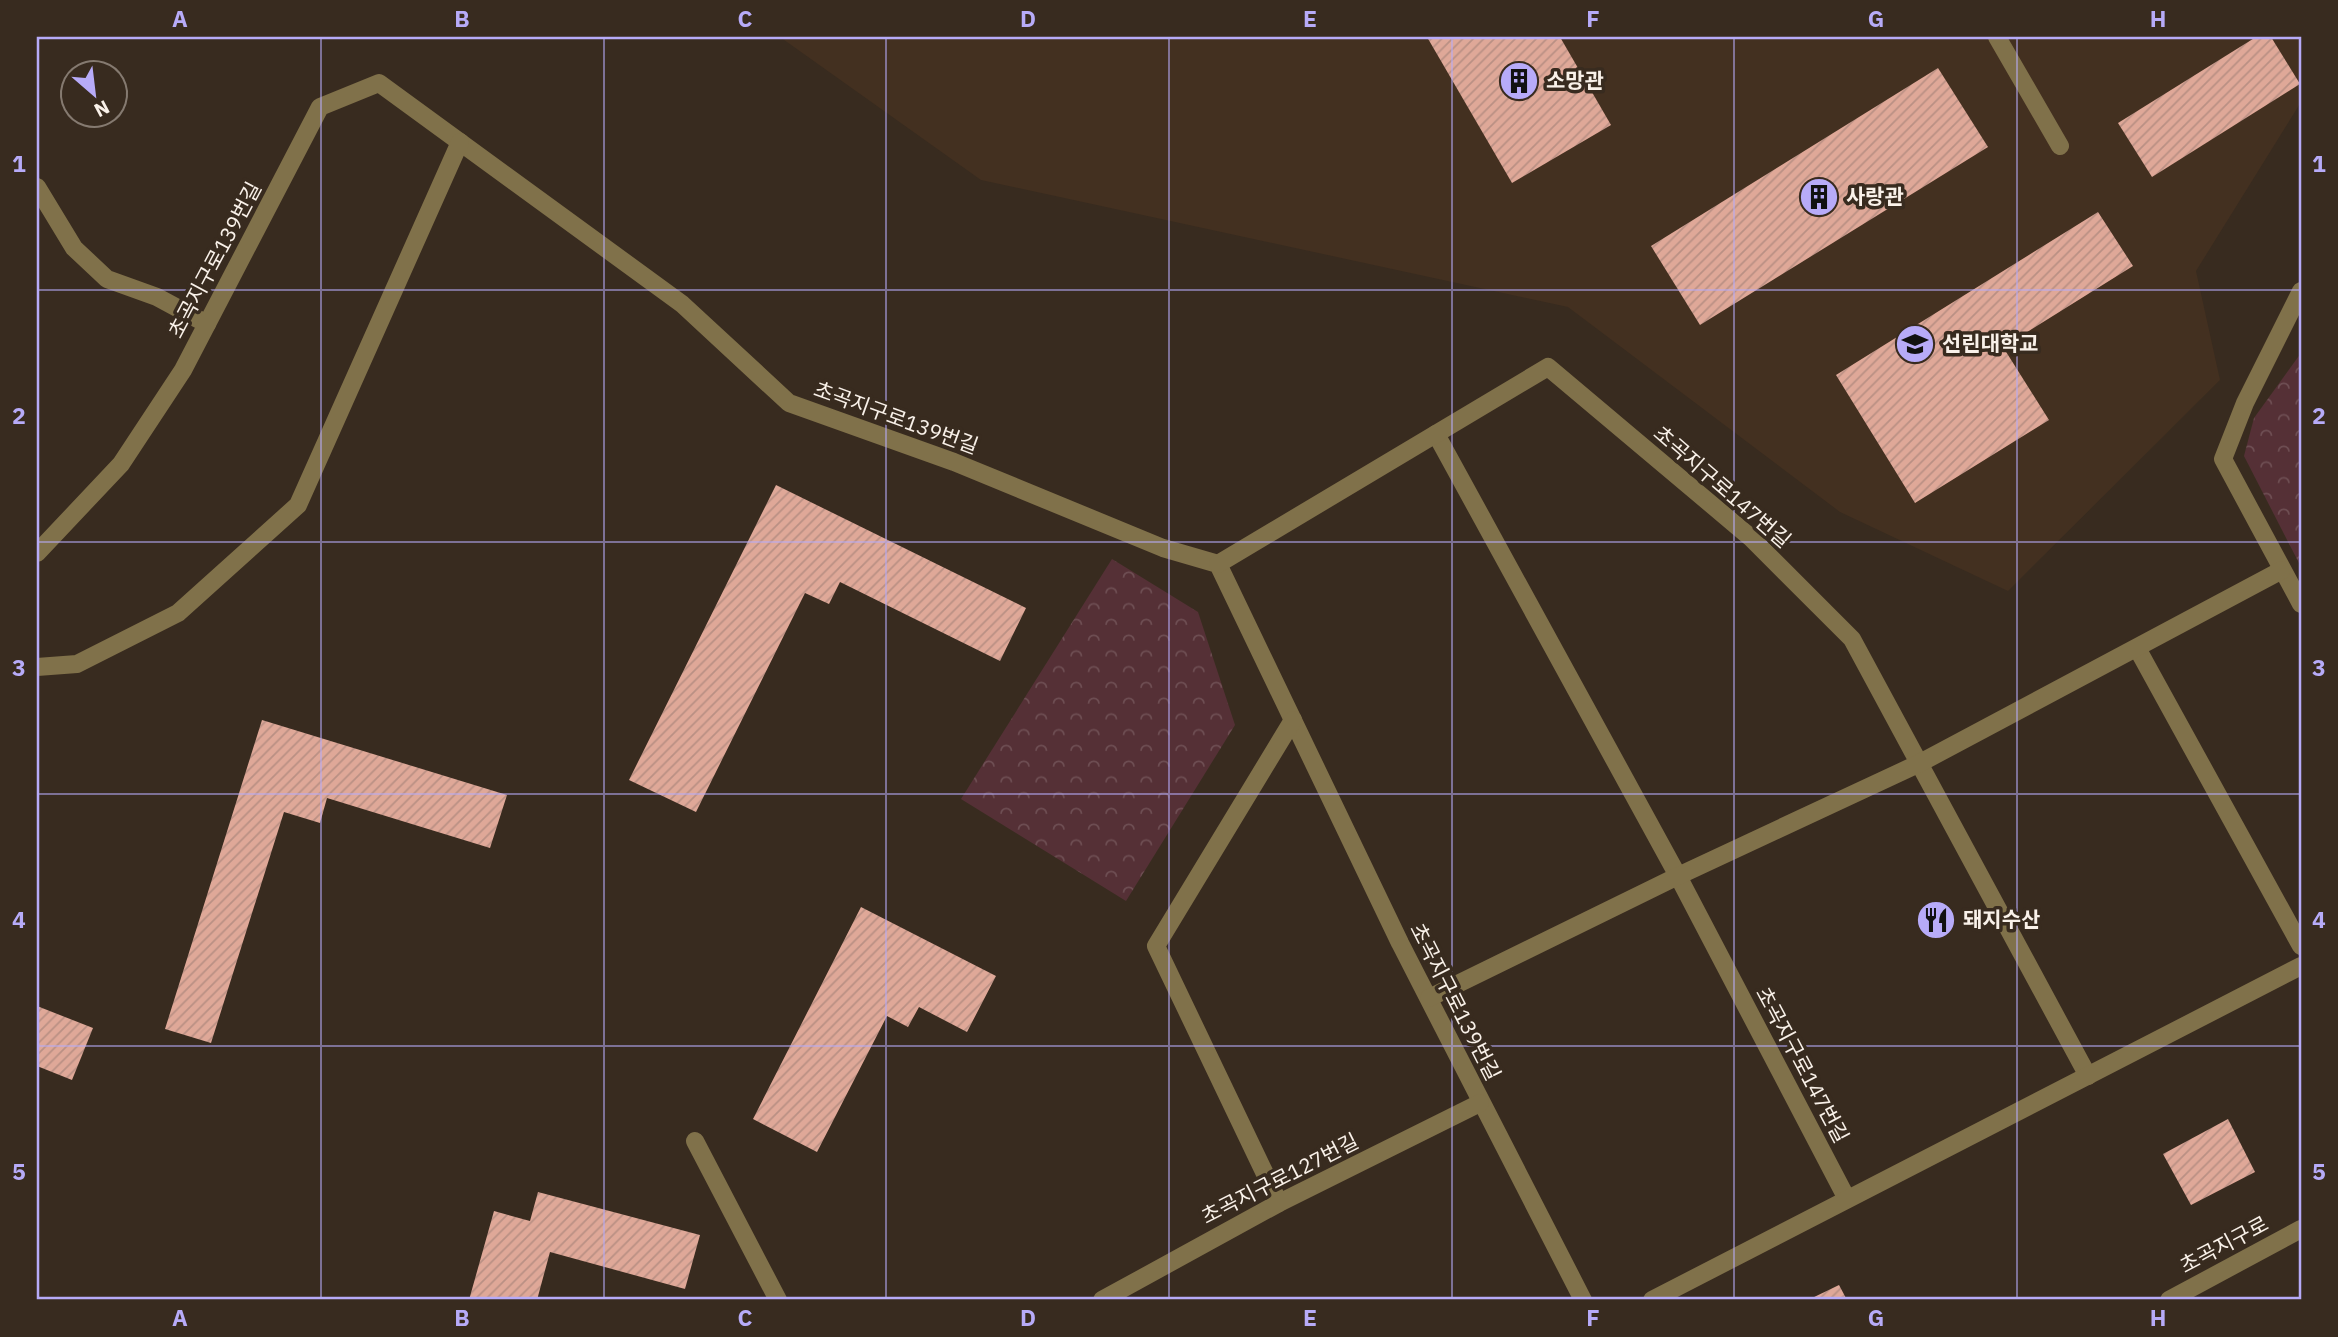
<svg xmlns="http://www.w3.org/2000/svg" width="2338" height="1337" viewBox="0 0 2338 1337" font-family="'IBM Plex Sans','Noto Sans KR',sans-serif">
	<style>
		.built { fill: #433020 }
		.forest { fill: url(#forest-crowns) }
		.building { fill: url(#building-hatch) }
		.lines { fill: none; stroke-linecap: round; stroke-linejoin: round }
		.minor { stroke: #80714a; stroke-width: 18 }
		.grid { fill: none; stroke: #b7abf8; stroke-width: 2; stroke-opacity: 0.55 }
		.labels { text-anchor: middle; stroke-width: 7; stroke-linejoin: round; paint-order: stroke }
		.poi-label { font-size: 21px; font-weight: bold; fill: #f9f1e9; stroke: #382b1f; text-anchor: start }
		.street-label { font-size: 21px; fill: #f9f1e9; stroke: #382b1f }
		.neatline { fill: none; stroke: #b7abf8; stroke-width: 2.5 }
		.grid-label { font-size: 23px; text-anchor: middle; font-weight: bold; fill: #b7abf8 }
	</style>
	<defs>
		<pattern id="forest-crowns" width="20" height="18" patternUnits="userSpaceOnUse" patternTransform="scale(1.75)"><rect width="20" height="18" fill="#553036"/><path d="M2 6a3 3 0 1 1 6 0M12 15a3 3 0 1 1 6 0" fill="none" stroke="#6e4e53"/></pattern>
		<pattern id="building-hatch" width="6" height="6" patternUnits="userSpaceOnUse" patternTransform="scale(1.75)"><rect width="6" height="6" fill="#dfa898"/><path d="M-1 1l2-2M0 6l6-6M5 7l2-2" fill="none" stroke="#ba9084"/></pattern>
	</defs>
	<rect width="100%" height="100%" fill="#382b1f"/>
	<path class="built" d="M 780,37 L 2301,37 L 2301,102 L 2196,271 L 2220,380 L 2008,591 L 1840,512 L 1568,307 L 981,180 Z"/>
	<g class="forest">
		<path d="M 2301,353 L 2301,567 L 2244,456 L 2254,418 Z"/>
		<path d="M 1112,559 L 1198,612 L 1235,725 L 1126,901 L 961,799 Z"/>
	</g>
	<g class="building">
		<path d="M 1427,37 L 1560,37 L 1611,125 L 1512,183 Z"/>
		<path d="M 2256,37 L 2271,37 L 2300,84 L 2152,177 L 2118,123 Z"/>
		<path d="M 1938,68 L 1988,147 L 1700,325 L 1651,246 Z"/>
		<path d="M 2098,212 L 2133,266 L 2003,347 L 2049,420 L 1915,503 L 1836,375 Z"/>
		<path d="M 776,485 L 1026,608 L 1000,661 L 840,582 L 829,604 L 805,593 L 696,812 L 629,780 Z"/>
		<path d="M 262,720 L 507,795 L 490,848 L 327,798 L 320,823 L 284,812 L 211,1043 L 165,1029 Z"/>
		<path d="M 861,907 L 996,976 L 967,1032 L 919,1007 L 908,1027 L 887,1016 L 817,1152 L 753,1119 Z"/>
		<path d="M 37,1006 L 93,1028 L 72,1080 L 37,1066 Z"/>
		<path d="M 2228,1119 L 2255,1172 L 2191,1205 L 2163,1154 Z"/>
		<path d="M 538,1192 L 700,1235 L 685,1289 L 550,1252 L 537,1300 L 469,1300 L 494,1211 L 530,1221 Z"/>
		<path d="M 1839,1285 L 1847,1300 L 1808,1300 Z"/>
	</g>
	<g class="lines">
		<g class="minor">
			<path d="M 1997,37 L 2060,146"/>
			<path d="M 37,187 L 74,248 L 107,279 L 157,297 L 207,324"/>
			<path d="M 2301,291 L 2245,403 L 2223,459 L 2301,604"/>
			<path d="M 1436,434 L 1678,876 L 1847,1199"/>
			<path d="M 37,553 L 121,464 L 183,370 L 320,107 L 379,83 L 682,304 L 789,403 L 954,462 L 1163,548 L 1218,564 L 1400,943 L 1583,1300"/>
			<path d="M 1218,564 L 1548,367 L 1750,537 L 1852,639 L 2088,1076"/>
			<path d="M 2137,648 L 2301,946"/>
			<path d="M 37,667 L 77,664 L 178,613 L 298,505 L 460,142"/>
			<path d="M 1429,998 L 1678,876 L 1920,763 L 2282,570"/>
			<path d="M 695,1141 L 778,1300"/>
			<path d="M 1279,1203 L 1156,946 L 1293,720"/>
			<path d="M 1102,1300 L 1279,1203 L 1480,1103"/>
			<path d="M 1652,1300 L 2301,966"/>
			<path d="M 2169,1300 L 2301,1229"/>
		</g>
	</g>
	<path class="grid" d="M 321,37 L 321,1300M 604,37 L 604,1300M 886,37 L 886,1300M 1169,37 L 1169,1300M 1452,37 L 1452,1300M 1734,37 L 1734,1300M 2017,37 L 2017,1300M 37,290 L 2301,290M 37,542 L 2301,542M 37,794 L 2301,794M 37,1046 L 2301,1046"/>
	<defs>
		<g id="building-disc" transform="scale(2.0125)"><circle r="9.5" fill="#b7abf8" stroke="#382b1f"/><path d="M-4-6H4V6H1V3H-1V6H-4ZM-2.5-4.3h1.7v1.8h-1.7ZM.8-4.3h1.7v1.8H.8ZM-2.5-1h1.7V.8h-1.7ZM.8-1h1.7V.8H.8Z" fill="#111"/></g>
		<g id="university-disc" transform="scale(2.0125)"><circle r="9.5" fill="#b7abf8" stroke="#382b1f"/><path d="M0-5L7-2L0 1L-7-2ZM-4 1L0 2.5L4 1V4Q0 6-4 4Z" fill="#111"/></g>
		<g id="restaurant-disc" transform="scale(2.0125)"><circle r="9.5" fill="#b7abf8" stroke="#382b1f"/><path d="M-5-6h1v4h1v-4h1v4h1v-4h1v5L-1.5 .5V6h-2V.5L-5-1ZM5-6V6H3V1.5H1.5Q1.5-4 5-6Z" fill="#111"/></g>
	</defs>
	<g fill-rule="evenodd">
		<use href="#building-disc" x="1519" y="81"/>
		<use href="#building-disc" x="1819" y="197"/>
		<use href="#university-disc" x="1915" y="344"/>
		<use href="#restaurant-disc" x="1936" y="920"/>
	</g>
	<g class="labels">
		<g class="poi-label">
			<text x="1546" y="88">소망관</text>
			<text x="1846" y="204">사랑관</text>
			<text x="1942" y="351">선린대학교</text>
			<text x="1963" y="927">돼지수산</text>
		</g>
		<g class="street-label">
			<text transform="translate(215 260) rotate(-62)" y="7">초곡지구로139번길</text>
			<text transform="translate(896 418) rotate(20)" y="7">초곡지구로139번길</text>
			<text transform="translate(1722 487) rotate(41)" y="7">초곡지구로147번길</text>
			<text transform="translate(1455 1002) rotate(63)" y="7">초곡지구로139번길</text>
			<text transform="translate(1802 1065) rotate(62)" y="7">초곡지구로147번길</text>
			<text transform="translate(1280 1179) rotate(-27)" y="7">초곡지구로127번길</text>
			<text transform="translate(2224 1245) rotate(-28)" y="7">초곡지구로</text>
		</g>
	</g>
	<rect width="2338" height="1337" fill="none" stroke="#382b1f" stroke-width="77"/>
	<g transform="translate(94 94) rotate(152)"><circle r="33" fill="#382b1f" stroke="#857a70" stroke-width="2"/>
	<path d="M0-5L12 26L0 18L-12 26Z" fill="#b7abf8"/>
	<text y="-10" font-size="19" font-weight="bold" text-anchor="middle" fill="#f9f1e9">N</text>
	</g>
	<rect x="38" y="38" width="2262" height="1260" class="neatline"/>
	<g class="grid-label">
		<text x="180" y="27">A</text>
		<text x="462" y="27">B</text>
		<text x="745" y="27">C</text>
		<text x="1028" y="27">D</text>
		<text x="1310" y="27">E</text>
		<text x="1593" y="27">F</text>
		<text x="1876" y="27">G</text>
		<text x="2158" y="27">H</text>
		<text x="19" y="172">1</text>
		<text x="2319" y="172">1</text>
		<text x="19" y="424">2</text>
		<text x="2319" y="424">2</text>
		<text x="19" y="676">3</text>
		<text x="2319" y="676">3</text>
		<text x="19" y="928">4</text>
		<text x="2319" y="928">4</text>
		<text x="19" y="1180">5</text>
		<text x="2319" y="1180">5</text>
		<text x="180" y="1326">A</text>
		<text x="462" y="1326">B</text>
		<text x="745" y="1326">C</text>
		<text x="1028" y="1326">D</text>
		<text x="1310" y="1326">E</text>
		<text x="1593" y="1326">F</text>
		<text x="1876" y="1326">G</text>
		<text x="2158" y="1326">H</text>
	</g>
</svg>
